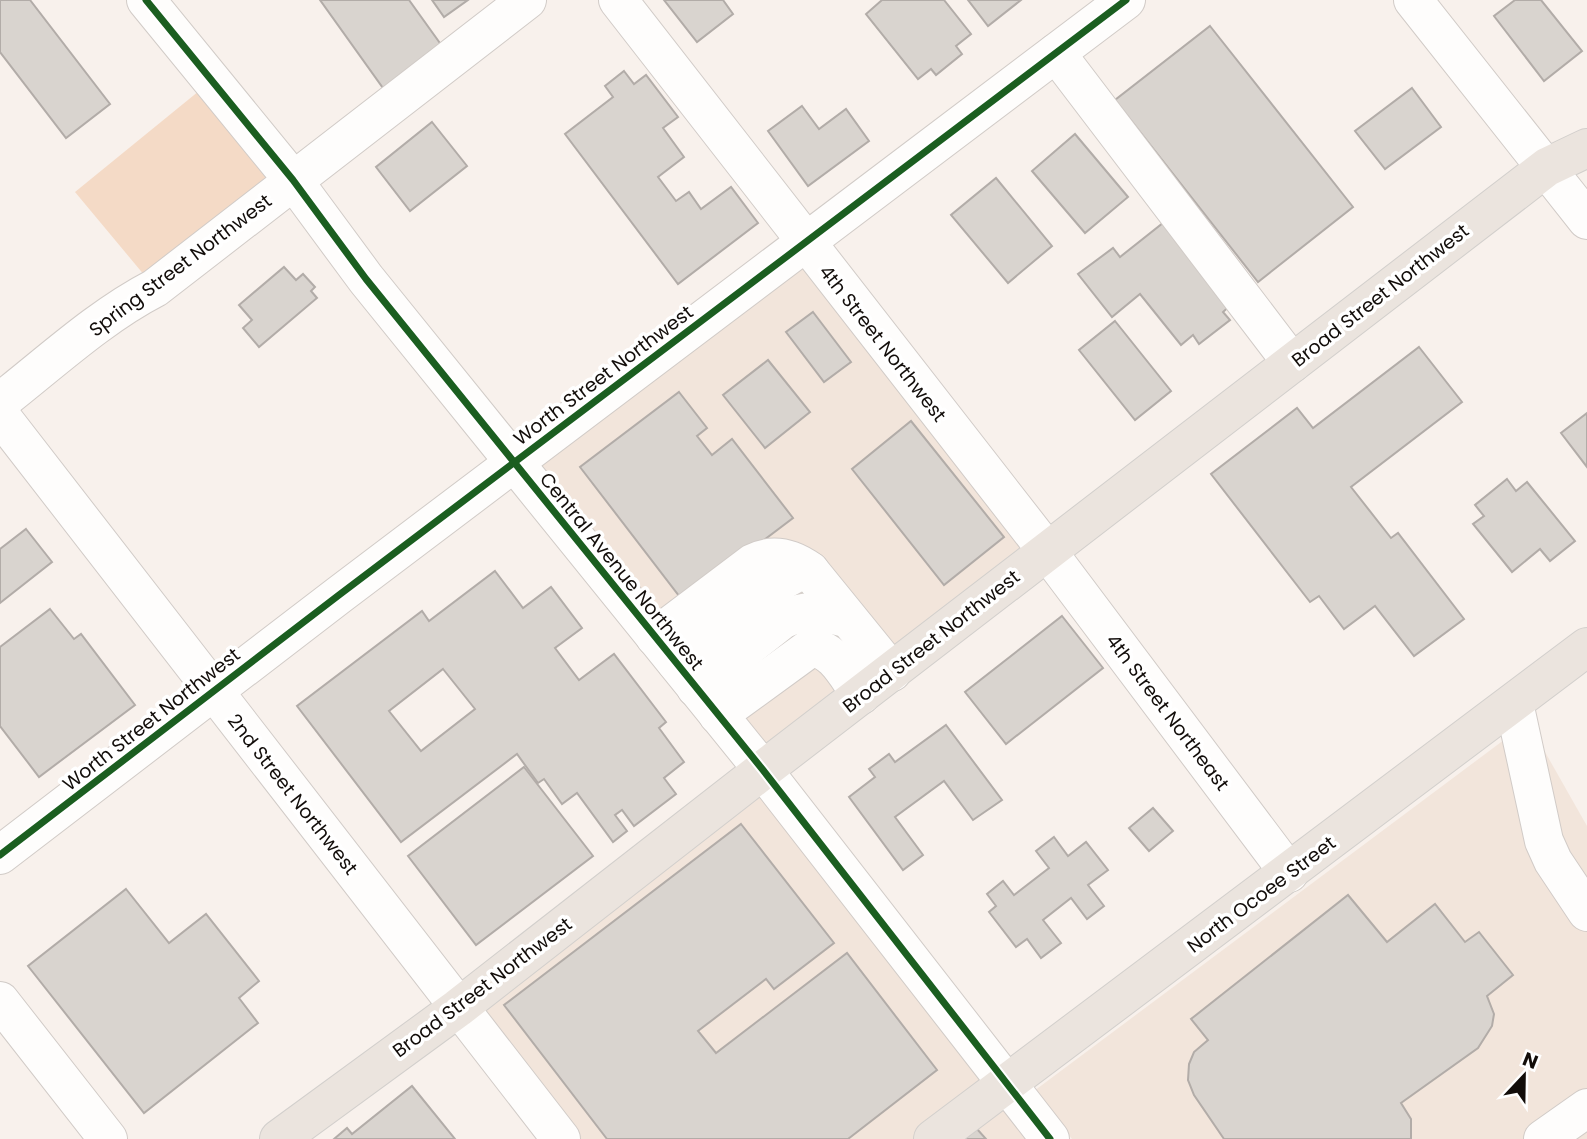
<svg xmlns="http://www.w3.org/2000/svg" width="1587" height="1139" viewBox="0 0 1587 1139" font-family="Poppins,sans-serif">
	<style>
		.built { fill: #f2e5db }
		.green { fill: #f4dac6 }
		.building { fill: #d9d4cf; stroke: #b2aca8; stroke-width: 2; fill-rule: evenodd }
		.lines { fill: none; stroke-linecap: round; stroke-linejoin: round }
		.minor-casing { stroke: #d1cbc7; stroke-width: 40 }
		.major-casing { stroke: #d2cfcc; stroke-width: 40 }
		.minor { stroke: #fefdfc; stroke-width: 38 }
		.major { stroke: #ebe4de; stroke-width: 38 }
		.cycleway-casing { stroke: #fff; stroke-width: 11 }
		.cycleway { stroke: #1b5e20; stroke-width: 7 }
		.labels { text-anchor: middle; stroke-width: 7; stroke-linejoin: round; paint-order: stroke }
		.street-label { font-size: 19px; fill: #120d0a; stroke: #fff }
	</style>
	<rect width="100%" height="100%" fill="#f8f1ec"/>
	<g class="built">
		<path d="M 805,243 L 1047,551 L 763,771 L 1050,1139 L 565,1139 L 458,1008 L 762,770 L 514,462 Z"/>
		<path d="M 1528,722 L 1587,826 L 1587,1139 L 1072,1139 L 1034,1091 Z"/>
	</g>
	<path class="green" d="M 210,82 L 293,180 L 155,288 L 75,192 Z"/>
	<g class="building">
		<path d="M 0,0 L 30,0 L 110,104 L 66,138 L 0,52 Z"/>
		<path d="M 320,0 L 409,0 L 442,46 L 383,88 Z"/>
		<path d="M 432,0 L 468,0 L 444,17 Z"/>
		<path d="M 664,0 L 723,0 L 733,14 L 697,42 Z"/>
		<path d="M 944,0 L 971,34 L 956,46 L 962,54 L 936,75 L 931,69 L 918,79 L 866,14 L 882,0 Z"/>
		<path d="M 968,0 L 1021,0 L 988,26 Z"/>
		<path d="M 1515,0 L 1541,0 L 1582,51 L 1544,81 L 1494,16 Z"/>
		<path d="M 1210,26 L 1353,207 L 1258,282 L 1115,100 Z"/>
		<path d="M 624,71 L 634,84 L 646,75 L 678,117 L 663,128 L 684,157 L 658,177 L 676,201 L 689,192 L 701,209 L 731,187 L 758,223 L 678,284 L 565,134 L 613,97 L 605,86 Z"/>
		<path d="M 1412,88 L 1441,127 L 1385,169 L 1355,131 Z"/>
		<path d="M 802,106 L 819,129 L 846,109 L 869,141 L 808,186 L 768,131 Z"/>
		<path d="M 432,122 L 467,166 L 410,211 L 376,167 Z"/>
		<path d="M 1075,134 L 1128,197 L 1085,233 L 1032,171 Z"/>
		<path d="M 996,178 L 1052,246 L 1008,283 L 951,215 Z"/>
		<path d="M 1168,219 L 1234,302 L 1223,312 L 1230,320 L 1199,344 L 1193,335 L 1181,345 L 1140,294 L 1112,317 L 1078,274 L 1113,248 L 1120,257 Z"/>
		<path d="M 284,267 L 296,280 L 303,274 L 315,287 L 311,291 L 317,298 L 259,347 L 243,328 L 252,320 L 239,305 Z"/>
		<path d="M 813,312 L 851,362 L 824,382 L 786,332 Z"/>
		<path d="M 1115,321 L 1171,391 L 1135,420 L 1079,350 Z"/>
		<path d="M 1419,347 L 1462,402 L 1351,487 L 1391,538 L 1398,533 L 1464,619 L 1414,656 L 1375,606 L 1344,629 L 1319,596 L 1310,602 L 1211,474 L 1297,408 L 1313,428 Z"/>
		<path d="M 768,360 L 810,412 L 765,448 L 723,395 Z"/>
		<path d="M 679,392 L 707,428 L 697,436 L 712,455 L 732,439 L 793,518 L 683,601 L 580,467 Z"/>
		<path d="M 1587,413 L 1587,467 L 1561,433 Z"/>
		<path d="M 911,421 L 1004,537 L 944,585 L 852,469 Z"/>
		<path d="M 1507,479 L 1516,491 L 1527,482 L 1575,541 L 1550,561 L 1540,549 L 1512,572 L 1473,524 L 1484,516 L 1475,505 Z"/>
		<path d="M 26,529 L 52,562 L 0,603 L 0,549 Z"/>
		<path d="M 495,571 L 523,608 L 551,587 L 582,628 L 555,648 L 579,680 L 614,654 L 666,722 L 659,728 L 684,762 L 664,778 L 676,794 L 634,826 L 622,810 L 615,815 L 627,831 L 613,842 L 577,793 L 562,804 L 544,779 L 538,783 L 517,754 L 401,842 L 297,706 L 422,611 L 429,621 ZM 443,669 L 475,709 L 421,751 L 389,711 Z"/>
		<path d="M 50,609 L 74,639 L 81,634 L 135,705 L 39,777 L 0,726 L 0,647 Z"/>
		<path d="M 1062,616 L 1103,668 L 1006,744 L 965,692 Z"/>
		<path d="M 946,725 L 1002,800 L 973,820 L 944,781 L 895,817 L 923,855 L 903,870 L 849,797 L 875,777 L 869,769 L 889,754 L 895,762 Z"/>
		<path d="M 524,767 L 593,856 L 476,945 L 408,856 Z"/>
		<path d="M 1153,808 L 1173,831 L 1149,851 L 1129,828 Z"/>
		<path d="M 741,824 L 834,943 L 774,989 L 766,979 L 698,1031 L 716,1053 L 847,953 L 937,1070 L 848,1139 L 607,1139 L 504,1005 Z"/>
		<path d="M 1054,837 L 1068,856 L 1086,842 L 1108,870 L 1088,885 L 1104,906 L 1087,919 L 1071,898 L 1043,920 L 1061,943 L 1041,958 L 1027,939 L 1016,947 L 989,912 L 996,906 L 987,894 L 1003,881 L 1014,895 L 1049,868 L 1036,851 Z"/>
		<path d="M 126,889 L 169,943 L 206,914 L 259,981 L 239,998 L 258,1023 L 144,1113 L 28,966 Z"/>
		<path d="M 1348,895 L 1387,942 L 1435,904 L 1465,942 L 1479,932 L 1513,975 L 1487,996 L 1494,1014 L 1492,1026 L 1478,1048 L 1401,1103 L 1411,1119 L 1411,1139 L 1224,1139 L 1194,1095 L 1188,1080 L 1189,1064 L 1194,1052 L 1208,1040 L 1191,1019 Z"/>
		<path d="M 412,1086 L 455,1139 L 334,1139 L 347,1128 L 352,1134 Z"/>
		<path d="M 977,1129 L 986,1139 L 964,1139 Z"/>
	</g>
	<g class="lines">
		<g class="minor-casing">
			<g id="minor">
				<path d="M 146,0 L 293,180 L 366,279 L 763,770 L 1050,1139"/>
				<path d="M 618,0 L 1047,551 L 1289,873"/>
				<path d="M 1413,0 L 1587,220"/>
				<path d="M 1056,53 L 1292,363"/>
				<path d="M 0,402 C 50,363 99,317 155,288 L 527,0"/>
				<path d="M 0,415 L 561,1139"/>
				<path d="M 655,637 L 753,563 C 773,553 792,558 810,571 L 892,672"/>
				<path d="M 676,662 L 776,584 L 796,573 L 810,571"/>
				<path d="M 696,688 L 782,620 C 805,608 822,612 846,618"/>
				<path d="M 1514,703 L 1544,841 L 1553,861 L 1587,912"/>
				<path d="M 718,715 L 810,648 C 834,647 848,678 861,695"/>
				<path d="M 0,855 L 339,595 L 1126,0"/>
				<path d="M 0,1001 L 108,1139"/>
				<path d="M 1543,1139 L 1587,1108"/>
			</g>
		</g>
		<g class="major-casing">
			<g id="major">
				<path d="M 279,1139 L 458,1008 L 763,770 L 1547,167 L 1587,148"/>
				<path d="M 933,1139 L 1587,647"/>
			</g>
		</g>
		<use href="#minor" class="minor"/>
		<use href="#major" class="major"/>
		<g class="cycleway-casing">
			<g id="cycleway">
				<path d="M 146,0 L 293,180 L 366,279 L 763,770 L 1050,1139"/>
				<path d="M 0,855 L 339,595 L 1126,0"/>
			</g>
		</g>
		<use href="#cycleway" class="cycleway"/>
	</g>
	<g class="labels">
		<g class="street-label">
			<text transform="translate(180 265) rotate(-37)" y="7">Spring Street Northwest</text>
			<text transform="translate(1380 295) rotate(-38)" y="7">Broad Street Northwest</text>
			<text transform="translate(883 343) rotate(52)" y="7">4th Street Northwest</text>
			<text transform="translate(603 375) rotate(-37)" y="7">Worth Street Northwest</text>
			<text transform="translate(622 571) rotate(51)" y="7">Central Avenue Northwest</text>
			<text transform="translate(931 641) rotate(-38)" y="7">Broad Street Northwest</text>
			<text transform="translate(1168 712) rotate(53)" y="7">4th Street Northeast</text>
			<text transform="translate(151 719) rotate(-38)" y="7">Worth Street Northwest</text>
			<text transform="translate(293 794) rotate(52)" y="7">2nd Street Northwest</text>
			<text transform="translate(1261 894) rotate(-37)" y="7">North Ocoee Street</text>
			<text transform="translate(482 987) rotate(-37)" y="7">Broad Street Northwest</text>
		</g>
	</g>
	<g transform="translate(1524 1076) rotate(22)" stroke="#ffffff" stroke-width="5" paint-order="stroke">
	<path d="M0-5L12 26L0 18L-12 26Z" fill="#120d0a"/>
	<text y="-10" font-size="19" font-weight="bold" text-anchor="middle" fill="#120d0a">N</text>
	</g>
</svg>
